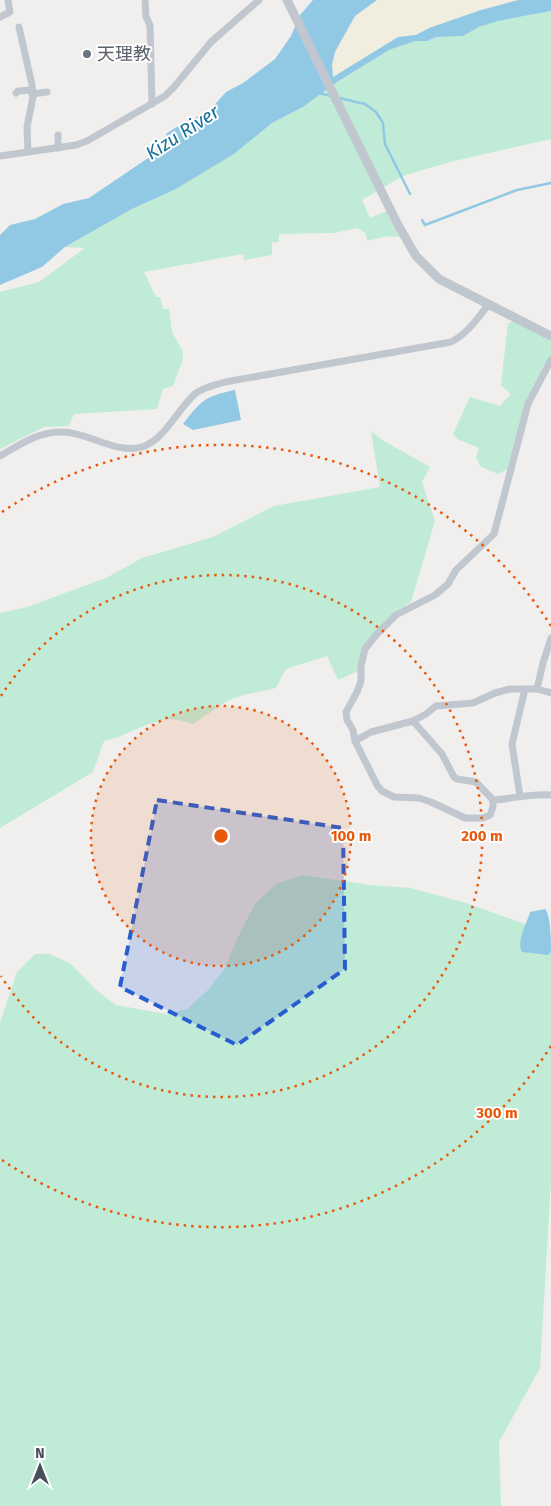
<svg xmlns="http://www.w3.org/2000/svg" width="551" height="1506" viewBox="0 0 551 1506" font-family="'Fira Sans','Noto Sans JP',sans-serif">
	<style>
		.green { fill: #c0ebd6 }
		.sand { fill: #f1eee0 }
		.water { fill: #91c9e4 }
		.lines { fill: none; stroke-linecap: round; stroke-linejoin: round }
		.stream { stroke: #91c9e4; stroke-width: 2.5 }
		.minor { stroke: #c0c7cf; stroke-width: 7 }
		.tertiary { stroke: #c0c7cf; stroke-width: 9 }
		.marked { fill: #285dd1; fill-opacity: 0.2; stroke: #285dd1; stroke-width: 4; stroke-dasharray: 10 6; stroke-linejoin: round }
		.ring { fill: none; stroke: #e8590c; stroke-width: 2.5; stroke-dasharray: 2.5 5 }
		.worship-dot { fill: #6b7280; stroke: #fff; stroke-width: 2 }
		.labels { text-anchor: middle; stroke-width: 4; stroke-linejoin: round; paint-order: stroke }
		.worship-label { font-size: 18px; fill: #5b616d; stroke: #fff; text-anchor: start }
		.water-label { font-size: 19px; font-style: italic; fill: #18719d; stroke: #fff }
		.centre { fill: #e8590c; stroke: #fff; stroke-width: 2.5 }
		.ring-label { font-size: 15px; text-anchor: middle; font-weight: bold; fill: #e8590c; stroke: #fff; stroke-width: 4; stroke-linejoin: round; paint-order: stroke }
	</style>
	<rect width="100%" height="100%" fill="#f1efee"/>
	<g class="green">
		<path d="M 551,11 L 551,139 L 450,162 L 403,176 L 362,200 L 370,218 L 386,211 L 399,237 L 388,236 L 367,241 L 366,234 L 358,228 L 333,233 L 279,234 L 279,242 L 272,242 L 272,255 L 244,260 L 243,254 L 144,272 L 156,297 L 160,297 L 163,309 L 169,309 L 172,332 L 182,350 L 183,359 L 173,386 L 163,389 L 157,409 L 74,414 L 69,426 L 44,427 L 0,449 L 0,292 L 39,282 L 85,248 L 65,247 L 132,209 L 176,189 L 234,154 L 272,123 L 303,107 L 337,82 L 389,50 L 415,41 L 427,41 L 437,37 L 463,36 L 479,27 L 498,21 Z"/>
		<path d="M 514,321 L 551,339 L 551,356 L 543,368 L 509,468 L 498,474 L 481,467 L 476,457 L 479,448 L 457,439 L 453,434 L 470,397 L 500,406 L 511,394 L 501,385 L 508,323 Z"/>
		<path d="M 371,431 L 382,440 L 430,467 L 422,482 L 435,521 L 411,602 L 394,613 L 375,633 L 358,671 L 338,680 L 327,656 L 286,669 L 276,688 L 243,695 L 227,701 L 193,724 C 186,722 176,719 169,719 C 147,721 126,737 104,741 L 93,772 L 0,828 L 0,613 L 27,607 L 106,578 L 142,558 L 213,537 L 274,506 L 380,487 Z"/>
		<path d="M 302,875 L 370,885 L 411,888 L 466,903 L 533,927 L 551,943 L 551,1181 L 540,1368 L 499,1442 L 501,1506 L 0,1506 L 0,1023 L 17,972 L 35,954 L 49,954 L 70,963 L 96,990 L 116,1005 L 166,1014 L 187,1009 L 207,991 L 225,968 L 237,939 L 255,904 L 276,884 Z"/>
	</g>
	<path class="sand" d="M 377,0 L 518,0 L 481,10 L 429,28 L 416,35 L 398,37 L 333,78 L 332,65 L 335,52 L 355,16 Z"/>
	<g class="water">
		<path d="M 313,0 L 377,0 L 355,16 L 335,52 L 332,65 L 333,77 L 398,37 L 416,35 L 429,28 L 481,10 L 518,0 L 551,0 L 551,11 L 498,21 L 479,27 L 463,36 L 437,37 L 427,41 L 415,41 L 389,50 L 337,82 L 303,107 L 272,123 L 234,154 L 176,189 L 132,209 L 65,247 L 42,267 L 0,285 L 0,235 L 10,225 L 35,219 L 63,204 L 89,198 L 151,156 L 163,145 L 167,133 L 185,122 L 208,112 L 226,92 L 243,83 L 275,59 L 291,36 L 300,15 Z"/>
		<path d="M 235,390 L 241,420 L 193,430 L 183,424 C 201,400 206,396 235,390 Z"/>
		<path d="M 545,909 C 551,915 551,942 551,952 L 548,955 L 522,952 C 516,942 527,923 530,912 Z"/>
	</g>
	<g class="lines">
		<g class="stream">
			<path d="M 319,93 L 331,96"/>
			<path d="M 339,98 L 365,104 L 376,112 L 383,123 L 385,144 L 410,194"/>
			<path d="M 422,220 L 425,225 L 517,190 L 551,183"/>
		</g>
		<g class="minor">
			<path d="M 145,0 L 146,17 L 150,25 L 152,104"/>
			<path d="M 0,17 L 10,12 L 8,0"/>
			<path d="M 19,27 L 32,85 L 33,97 L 27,127 L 28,152"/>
			<path d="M 16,93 L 18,91 L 32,90"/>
			<path d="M 32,94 L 47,92"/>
			<path d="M 58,135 L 58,148"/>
			<path d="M 0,156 L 76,145 L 87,141 L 165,96 L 174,87 L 211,42 L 259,0"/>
			<path d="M 551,360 L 528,404 L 494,534 L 456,570 L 448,584 L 435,595 L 396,615 L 377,634 L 365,649 L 361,666 L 361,681 L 357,692 L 346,712 L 347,720 L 353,730 L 355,741 L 377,785 L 382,791 L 394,797 L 419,798 L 431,802 L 465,818 L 483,818 L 490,815 L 493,807 L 493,800 C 512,799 531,793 551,795"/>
			<path d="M 0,456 C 19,445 38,432 60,432 C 86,431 117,455 142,447 C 165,440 178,408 196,393 C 204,387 215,385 225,382 L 451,342 C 468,333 477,319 488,305"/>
			<path d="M 537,689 L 543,663 L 551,638"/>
			<path d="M 413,721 L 442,754 L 454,777 L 457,779 L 476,782 L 493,800"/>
			<path d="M 355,741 L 371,732 L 413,721 L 426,714 L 436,706 L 473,703 L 495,693 L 510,689 L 537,689 L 551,693"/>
			<path d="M 520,796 L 512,744 L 525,689"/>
		</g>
		<path class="tertiary" d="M 287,0 L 398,225 L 416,256 L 439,279 L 551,336"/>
	</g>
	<path class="marked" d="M 157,800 L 343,828 L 345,969 L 237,1045 L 120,987 Z"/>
	<circle cx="221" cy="836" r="130" fill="#e8590c" fill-opacity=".12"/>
	<g class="ring">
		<circle cx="221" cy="836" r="130"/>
		<path d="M1 696A261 261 0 1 1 1 976"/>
		<path d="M551 1046A391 391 0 0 1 2 1160M2 512A391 391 0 0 1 551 626"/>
	</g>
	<circle class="worship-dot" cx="87" cy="54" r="5"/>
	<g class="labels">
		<g class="worship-label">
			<text x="97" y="60">天理教</text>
		</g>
		<g class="water-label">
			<text transform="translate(182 132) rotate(-33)" y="7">Kizu River</text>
		</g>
	</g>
	<circle cx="221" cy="836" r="8" class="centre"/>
	<g class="ring-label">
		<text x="351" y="841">100 m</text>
		<text x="482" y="841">200 m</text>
		<text x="497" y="1118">300 m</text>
	</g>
	<g transform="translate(40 1466)" stroke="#ffffff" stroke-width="4" paint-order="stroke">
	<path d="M0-4L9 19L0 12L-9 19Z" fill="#484f5a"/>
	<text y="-8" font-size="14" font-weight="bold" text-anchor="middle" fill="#484f5a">N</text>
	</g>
</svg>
